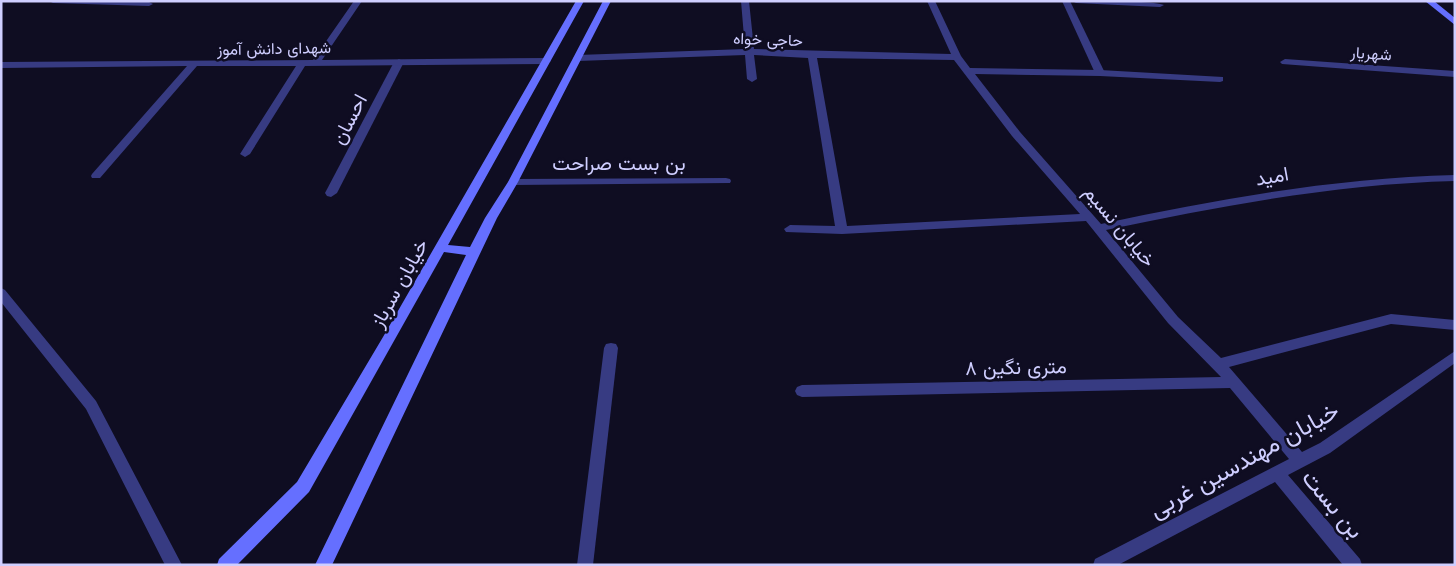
<svg xmlns="http://www.w3.org/2000/svg" width="1456" height="566" viewBox="0 0 1456 566" font-family="Jost,Vazirmatn,sans-serif">
	<style>
		.lines { fill: none; stroke-linecap: round; stroke-linejoin: round }
		.service { fill: #373b82; fill-rule: evenodd }
		.minor { fill: #373b82; fill-rule: evenodd }
		.secondary { fill: #656fff; fill-rule: evenodd }
		.labels { text-anchor: middle; stroke-width: 5; stroke-linejoin: round; paint-order: stroke }
		.far-street-label { font-size: 16px; fill: #cfceff; stroke: #0f0d22 }
		.street-label { font-size: 20px; fill: #cfceff; stroke: #0f0d22 }
		.near-street-label { font-size: 24px; fill: #cfceff; stroke: #0f0d22 }
	</style>
	<rect width="100%" height="100%" fill="#0f0d22"/>
	<g class="lines">
		<g class="service">
			<path d="M 1062,1 L 1070,1 L 1105,73 L 1103,75 L 1097,75 L 1095,73 Z"/>
			<path d="M 1072,1 C 1088,1 1154,0 1164,5 L 1160,7 L 1076,3 Z"/>
			<path d="M 399,59 L 404,62 L 337,193 L 331,197 L 327,196 L 325,193 L 394,62 Z"/>
			<path d="M 726,178 L 730,179 L 731,181 L 730,183 L 513,185 L 508,182 L 513,179 Z"/>
		</g>
		<g class="minor">
			<path d="M 49,1 L 140,1 L 149,2 L 153,4 L 149,6 L 53,3 Z"/>
			<path d="M 354,1 L 362,1 L 322,60 L 546,58 L 551,61 L 546,64 L 305,66 L 250,154 L 245,157 L 240,154 L 296,66 L 197,66 L 100,178 L 92,178 L 91,176 L 92,174 L 187,66 L 1,68 L 1,62 L 313,60 Z"/>
			<path d="M 741,1 L 749,1 L 754,49 L 951,54 L 927,1 L 935,1 L 961,56 L 970,68 L 1100,70 L 1223,77 L 1223,81 L 1220,82 L 1100,76 L 975,74 L 1020,132 L 1101,224 C 1218,199 1335,178 1455,175 L 1455,181 C 1336,184 1222,206 1106,230 L 1178,317 L 1221,358 L 1391,314 L 1455,320 L 1455,330 L 1391,324 L 1229,367 L 1302,452 L 1320,443 L 1455,351 L 1455,363 L 1330,453 L 1288,475 L 1360,559 L 1362,565 L 1343,565 L 1275,482 L 1118,565 L 1093,565 L 1095,559 L 1289,459 L 1230,388 L 802,397 L 797,395 L 795,391 L 797,387 L 802,385 L 1221,377 L 1168,323 L 1086,221 L 842,234 L 786,232 L 784,229 L 790,225 L 835,226 L 808,58 L 754,55 L 757,79 L 752,82 L 747,79 L 745,55 L 578,61 L 573,58 L 578,55 L 745,49 ZM 817,58 L 954,60 L 1012,136 L 1080,214 L 847,226 Z"/>
			<path d="M 1285,59 L 1455,71 L 1455,77 L 1282,64 L 1280,62 Z"/>
			<path d="M 1,288 L 5,290 L 96,401 L 182,565 L 165,565 L 86,409 L 1,302 Z"/>
			<path d="M 611,343 L 616,344 L 618,348 L 593,565 L 577,565 L 604,348 L 606,344 Z"/>
		</g>
		<g class="secondary">
			<path d="M 576,1 L 584,1 L 448,245 L 470,247 L 485,218 L 508,182 L 603,1 L 611,1 L 518,182 L 497,218 L 332,565 L 315,565 L 466,255 L 444,252 L 309,492 L 237,565 L 217,565 L 219,559 L 297,482 L 383,337 Z"/>
			<path d="M 1425,1 L 1434,1 L 1455,18 L 1455,25 Z"/>
		</g>
	</g>
	<g class="labels">
		<g class="far-street-label">
			<text transform="translate(768 39) rotate(2)" y="6">حاجی خواه</text>
			<text transform="translate(274 48) rotate(-1)" y="6">شهدای دانش آموز</text>
			<text transform="translate(1371 53) rotate(4)" y="6">شهریار</text>
		</g>
		<g class="street-label">
			<text transform="translate(349 119) rotate(-62)" y="7">احسان</text>
			<text x="619" y="170">بن بست صراحت</text>
			<text transform="translate(1272 176) rotate(-10)" y="7">امید</text>
			<text transform="translate(1120 226) rotate(50)" y="7">خیابان نسیم</text>
			<text transform="translate(399 283) rotate(-61)" y="7">خیابان سرباز</text>
			<text transform="translate(1016 367) rotate(-1)" y="7">۸ متری نگین</text>
		</g>
		<g class="near-street-label">
			<text transform="translate(1244 460) rotate(-29)" y="8">خیابان مهندسین غربی</text>
			<text transform="translate(1333 504) rotate(50)" y="8">بن بست</text>
		</g>
	</g>
	<rect width="1456" height="566" fill="none" stroke="#cfceff" stroke-width="5"/>
</svg>
